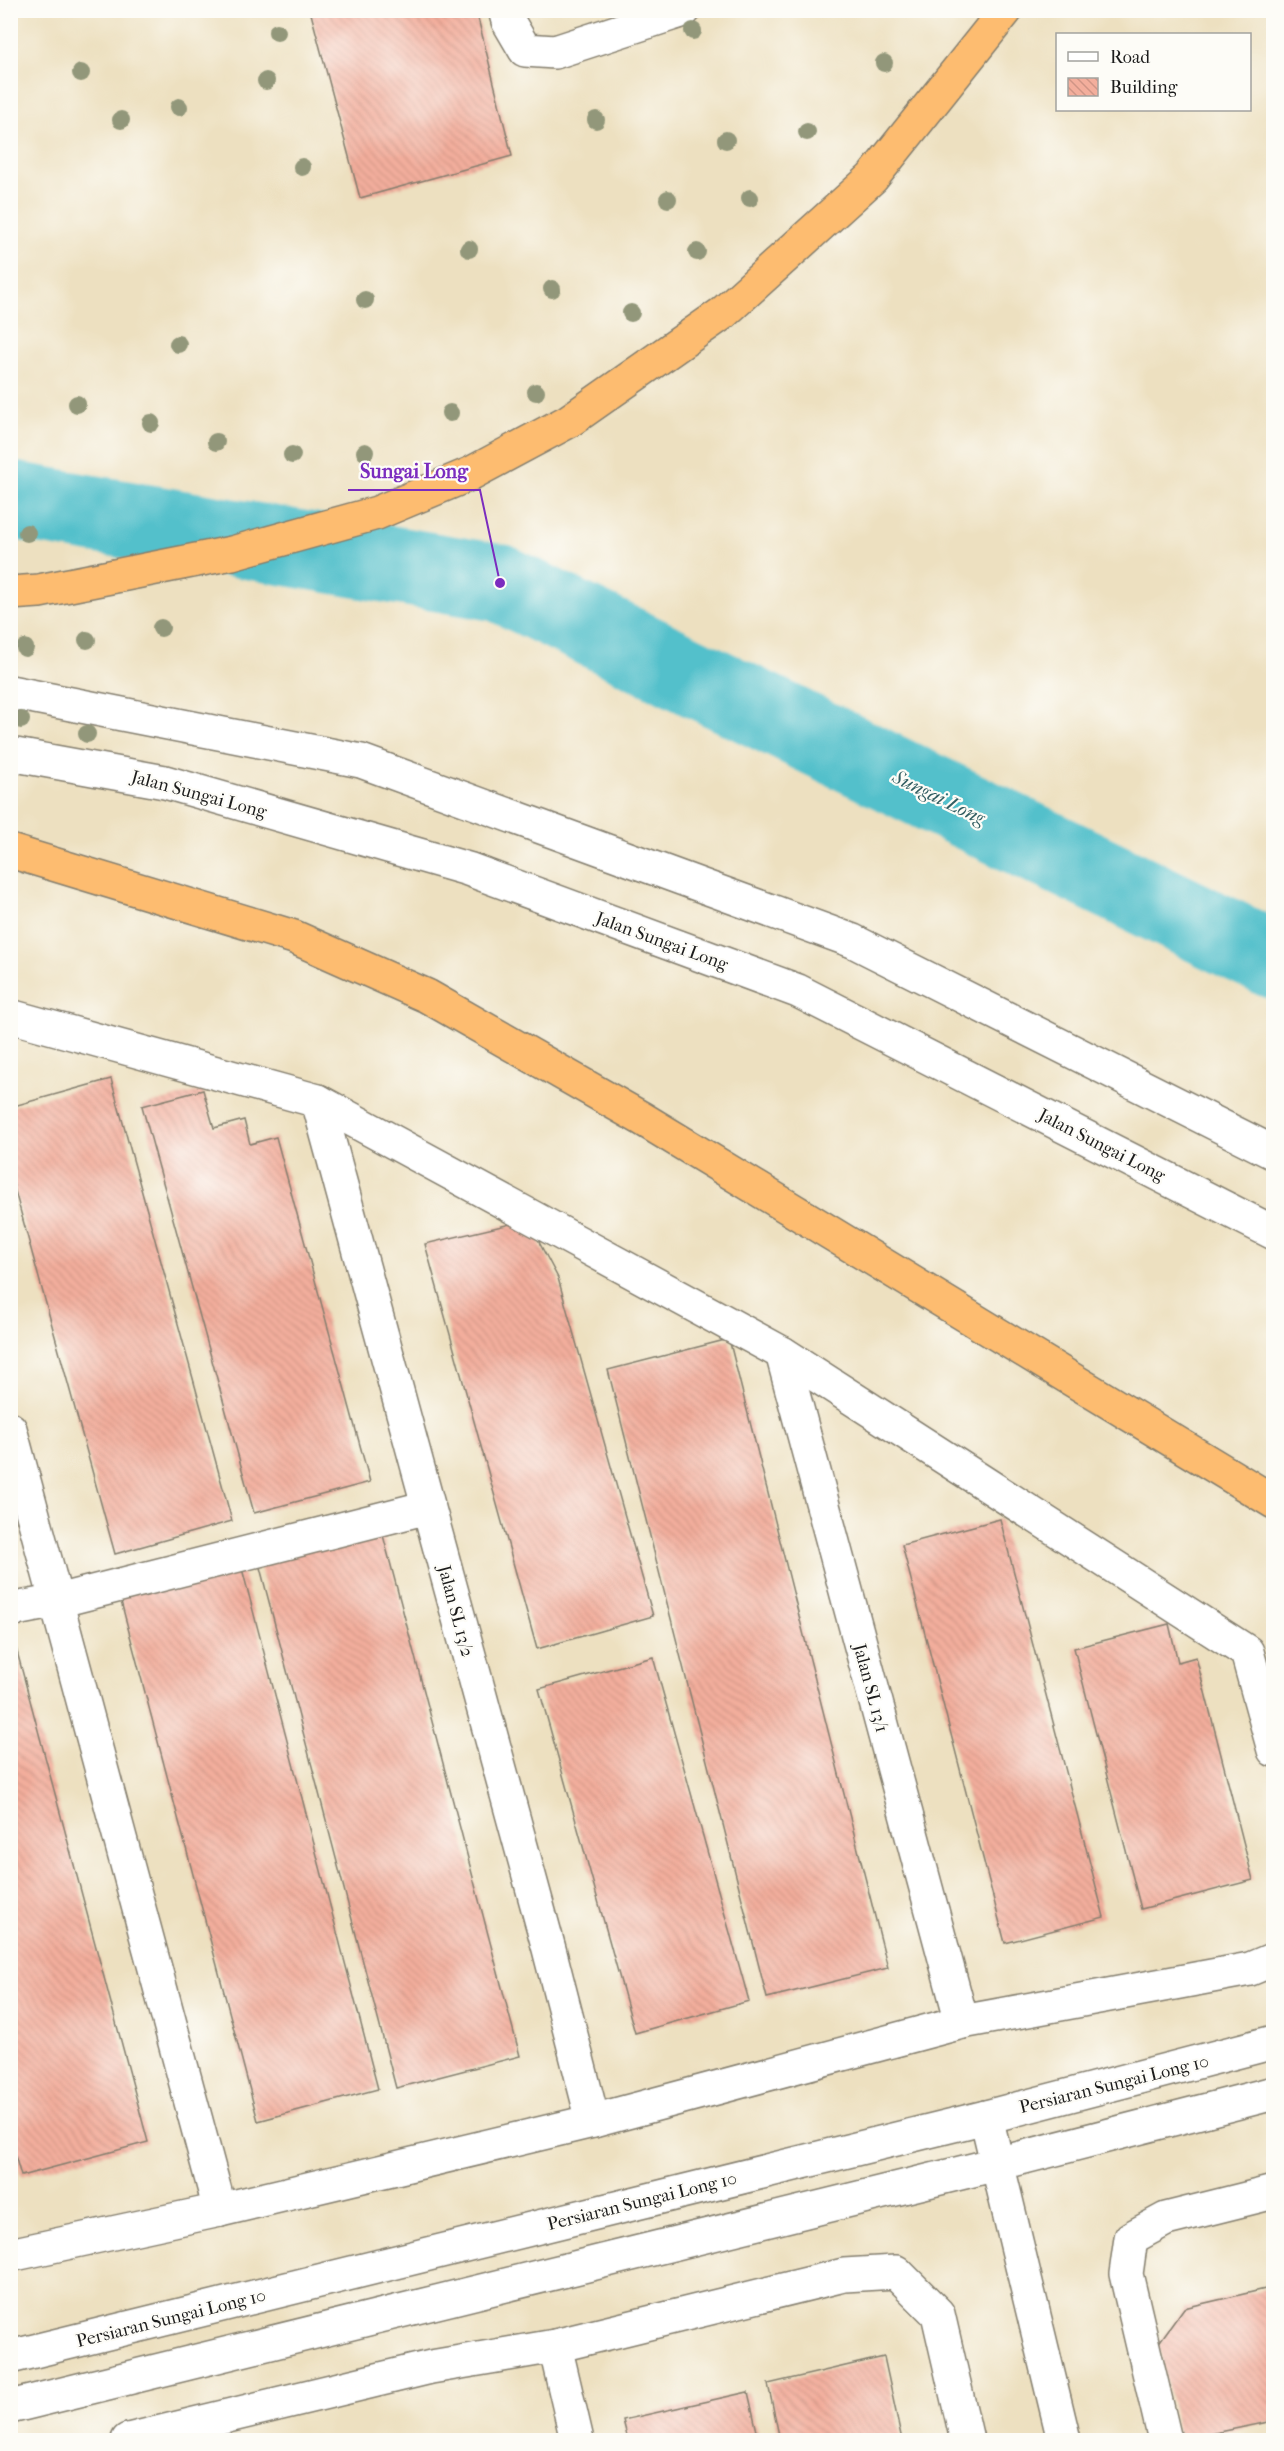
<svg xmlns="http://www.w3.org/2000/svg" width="1284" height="2451" viewBox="0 0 1284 2451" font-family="'IM FELL French Canon',serif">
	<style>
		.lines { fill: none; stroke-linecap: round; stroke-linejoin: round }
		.river { stroke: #53c0cb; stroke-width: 78 }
		.building { fill: url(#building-back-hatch) }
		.minor-casing { stroke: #847e6e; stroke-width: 36 }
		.highway-casing { stroke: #847e6e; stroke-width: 36 }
		.minor { stroke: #fff; stroke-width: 33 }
		.highway { stroke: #fdbc6f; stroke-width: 33 }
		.tree { fill: #92977a }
		.labels { text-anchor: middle; stroke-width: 4.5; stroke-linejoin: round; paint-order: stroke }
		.street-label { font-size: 18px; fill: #1c1c1c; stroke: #fdfcf7 }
		.water-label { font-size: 20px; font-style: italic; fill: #325e62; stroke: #fdfcf7 }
		.leader { fill: none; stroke: #7b2cbf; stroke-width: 2 }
		.callout-dot { fill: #7b2cbf; stroke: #fdfcf7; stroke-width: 2 }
		.callout-label { font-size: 20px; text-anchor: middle; font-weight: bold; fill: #7b2cbf; stroke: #fdfcf7; stroke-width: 4.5; stroke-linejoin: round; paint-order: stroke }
	</style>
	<defs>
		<pattern id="building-back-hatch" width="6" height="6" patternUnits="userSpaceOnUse" patternTransform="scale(1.5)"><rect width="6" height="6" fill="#f3ae9c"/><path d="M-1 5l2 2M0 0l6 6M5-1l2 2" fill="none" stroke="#d09586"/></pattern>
	</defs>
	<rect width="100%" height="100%" fill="#fdfcf7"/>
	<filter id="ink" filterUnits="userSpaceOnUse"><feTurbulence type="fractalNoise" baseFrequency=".0167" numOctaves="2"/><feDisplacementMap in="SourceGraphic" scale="12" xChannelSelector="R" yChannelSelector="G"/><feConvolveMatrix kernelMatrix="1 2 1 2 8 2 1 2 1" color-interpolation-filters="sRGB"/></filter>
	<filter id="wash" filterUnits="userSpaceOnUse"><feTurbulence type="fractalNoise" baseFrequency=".008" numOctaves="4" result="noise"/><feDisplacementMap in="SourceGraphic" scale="24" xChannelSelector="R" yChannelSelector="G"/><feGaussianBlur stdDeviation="1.35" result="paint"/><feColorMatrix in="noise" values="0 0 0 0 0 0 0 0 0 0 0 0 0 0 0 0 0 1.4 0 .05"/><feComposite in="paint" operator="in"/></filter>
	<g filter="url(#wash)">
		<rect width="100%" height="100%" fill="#ede0c0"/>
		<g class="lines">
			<path class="river" d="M 10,500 L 500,583 L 1274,960"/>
		</g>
		<g id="blocks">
			<g class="building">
				<path d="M 310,10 L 476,10 L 512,156 L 360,198 Z"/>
				<path d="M 111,1079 L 232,1521 L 115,1554 L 10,1173 L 10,1107 Z"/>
				<path d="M 203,1090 L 214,1128 L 244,1120 L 250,1144 L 276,1137 L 370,1482 L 254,1513 L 142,1106 Z"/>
				<path d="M 532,1219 L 540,1244 L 558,1278 L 653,1616 L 537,1649 L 425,1244 Z"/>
				<path d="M 729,1339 L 888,1968 L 767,1998 L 608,1370 Z"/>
				<path d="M 1000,1519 L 1104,1917 L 1005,1943 L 902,1545 Z"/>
				<path d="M 379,1520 L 520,2056 L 396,2088 L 256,1552 Z"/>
				<path d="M 239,1557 L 378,2089 L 258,2121 L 118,1590 Z"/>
				<path d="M 1169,1624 L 1178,1662 L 1196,1657 L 1253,1880 L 1141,1909 L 1074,1648 Z"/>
				<path d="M 11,1629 L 148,2142 L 21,2176 L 10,2138 Z"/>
				<path d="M 653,1657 L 749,2001 L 635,2033 L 539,1689 Z"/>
				<path d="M 1274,2287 L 1274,2421 L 1180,2440 L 1158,2344 L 1184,2308 Z"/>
				<path d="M 884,2357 L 902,2440 L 780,2440 L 768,2384 Z"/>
				<path d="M 748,2392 L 759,2440 L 628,2440 L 623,2420 Z"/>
			</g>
		</g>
	</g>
	<g filter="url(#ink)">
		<use href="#blocks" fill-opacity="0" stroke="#847e6e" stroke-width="1.5"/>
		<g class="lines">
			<g class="minor-casing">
				<g id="minor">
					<path d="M 505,10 L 508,21 L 525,50 L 555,52 L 684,10"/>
					<path d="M 10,692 L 361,761 L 853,941 L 1274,1153"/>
					<path d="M 10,754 L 165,782 L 468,869 L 798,991 L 1274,1233"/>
					<path d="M 10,1016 L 318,1101 L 782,1353 L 1247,1652 L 1274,1750"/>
					<path d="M 318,1101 L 549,1949 L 593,2121"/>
					<path d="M 782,1353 L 962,2022"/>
					<path d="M 10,1429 L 220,2210"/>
					<path d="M 10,1610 L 57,1601 L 428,1507"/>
					<path d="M 986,2117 L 1064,2440"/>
					<path d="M 10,2255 L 220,2210 L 593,2121 L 962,2022 L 1250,1969 L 1274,1959"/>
					<path d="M 555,2346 L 577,2440"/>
					<path d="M 10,2357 L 986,2117 L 1274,2042"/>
					<path d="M 10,2407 L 997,2164 L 1274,2093"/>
					<path d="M 128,2440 L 431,2367 L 555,2346 L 844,2275 L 896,2272 L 938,2314 L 967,2440"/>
					<path d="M 1165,2440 L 1126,2274 L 1131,2238 L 1166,2219 L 1274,2192"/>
				</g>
			</g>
			<g class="highway-casing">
				<g id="highway">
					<path d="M 10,593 L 39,591 L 232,553 L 377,513 L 470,474 L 569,421 L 723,313 L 872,178 L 1006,10"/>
					<path d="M 10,851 L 294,937 L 427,996 L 641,1118 L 1274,1502"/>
				</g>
			</g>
			<use href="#minor" class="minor"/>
			<use href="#highway" class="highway"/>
		</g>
		<g class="tree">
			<circle cx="693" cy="31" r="9"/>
			<circle cx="277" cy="32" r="9"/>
			<circle cx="884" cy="63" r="9"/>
			<circle cx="81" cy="73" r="9"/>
			<circle cx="266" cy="81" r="9"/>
			<circle cx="179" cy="107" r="9"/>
			<circle cx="121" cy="120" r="9"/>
			<circle cx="596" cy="120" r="9"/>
			<circle cx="807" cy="132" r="9"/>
			<circle cx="726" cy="140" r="9"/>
			<circle cx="302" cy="167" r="9"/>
			<circle cx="750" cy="198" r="9"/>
			<circle cx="668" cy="199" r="9"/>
			<circle cx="469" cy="249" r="9"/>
			<circle cx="697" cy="252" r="9"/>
			<circle cx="552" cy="289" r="9"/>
			<circle cx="365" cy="300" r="9"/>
			<circle cx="631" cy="313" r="9"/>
			<circle cx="178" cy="344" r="9"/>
			<circle cx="536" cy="392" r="9"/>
			<circle cx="77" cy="404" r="9"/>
			<circle cx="450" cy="413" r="9"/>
			<circle cx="151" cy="423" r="9"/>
			<circle cx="216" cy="442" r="9"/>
			<circle cx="365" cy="452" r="9"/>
			<circle cx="292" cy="455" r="9"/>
			<circle cx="27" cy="533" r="9"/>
			<circle cx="161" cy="628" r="9"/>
			<circle cx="87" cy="640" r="9"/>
			<circle cx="25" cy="648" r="9"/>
			<circle cx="21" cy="720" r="9"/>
			<circle cx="87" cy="734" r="9"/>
		</g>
	</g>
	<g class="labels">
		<g class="street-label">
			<text transform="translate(199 794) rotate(15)" y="6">Jalan Sungai Long</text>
			<text transform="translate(662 941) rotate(20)" y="6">Jalan Sungai Long</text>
			<text transform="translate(1102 1145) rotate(27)" y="6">Jalan Sungai Long</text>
			<text transform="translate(456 1611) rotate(75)" y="6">Jalan SL 13/2</text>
			<text transform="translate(871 1688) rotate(75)" y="6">Jalan SL 13/1</text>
			<text transform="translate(1114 2084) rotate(-14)" y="6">Persiaran Sungai Long 10</text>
			<text transform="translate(642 2201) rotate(-14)" y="6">Persiaran Sungai Long 10</text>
			<text transform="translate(171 2318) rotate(-14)" y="6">Persiaran Sungai Long 10</text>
		</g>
		<g class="water-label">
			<text transform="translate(939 797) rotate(26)" y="7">Sungai Long</text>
		</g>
	</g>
	<path class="leader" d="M500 583L480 490H348"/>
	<circle class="callout-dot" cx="500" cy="583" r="6"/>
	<g class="callout-label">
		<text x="414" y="478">Sungai Long</text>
	</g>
	<rect width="1284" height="2451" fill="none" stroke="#fdfcf7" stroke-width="36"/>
	<rect x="1056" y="33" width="195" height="78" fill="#fdfcf7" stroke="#a3a29f" stroke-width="1.5"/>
	<rect x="1068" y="52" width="30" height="9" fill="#ffffff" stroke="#a3a29f" stroke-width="1.5"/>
	<text x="1110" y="63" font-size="18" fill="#1c1c1c">Road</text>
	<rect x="1068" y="78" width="30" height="18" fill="url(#building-back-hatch)" stroke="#a3a29f" stroke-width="1.5"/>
	<text x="1110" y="93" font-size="18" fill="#1c1c1c">Building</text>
</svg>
